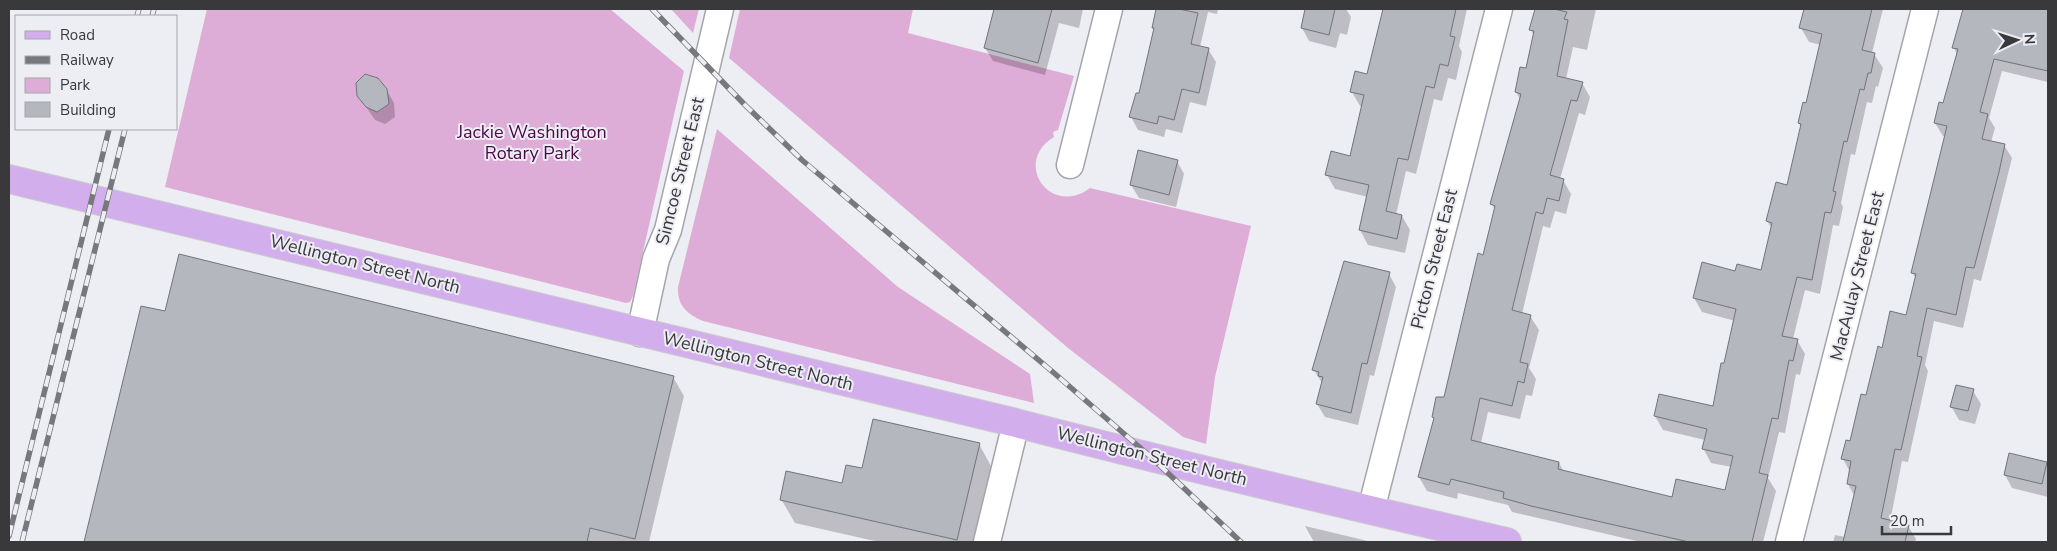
<svg xmlns="http://www.w3.org/2000/svg" width="2057" height="551" viewBox="0 0 2057 551" font-family="'Nunito Sans',sans-serif">
	<style>
		.green { fill: #deadd7 }
		.shadow { fill: #0003 }
		.building { fill: #b4b7be; stroke: #71747a }
		.lines { fill: none; stroke-linecap: round; stroke-linejoin: round }
		.minor-casing { stroke: #a4a4ab; stroke-width: 29 }
		.major-casing { stroke: #ccc; stroke-width: 30 }
		.minor { stroke: #fff; stroke-width: 26 }
		.major { stroke: #d3aeed; stroke-width: 28 }
		.rail-casing { stroke: #78787c; stroke-width: 5.5 }
		.rail { stroke: #ededf4; stroke-width: 4; stroke-dasharray: 11; stroke-linecap: butt }
		.labels { text-anchor: middle; stroke-width: 4; stroke-linejoin: round; paint-order: stroke }
		.park-label { font-size: 18px; fill: #4b0746; stroke: #ededf4 }
		.street-label { font-size: 18px; fill: #39393c; stroke: #ededf4 }
	</style>
	<rect width="100%" height="100%" fill="#ededf4"/>
	<g class="green">
		<path d="M 207,9 L 610,9 L 684,71 L 633,296 L 630,302 L 626,303 L 165,187 Z"/>
		<path d="M 671,9 L 699,9 L 693,33 Z"/>
		<path d="M 740,9 L 913,9 L 908,33 L 1074,76 L 1058,130 L 1053,132 L 1054,137 C 1012,162 1050,218 1090,188 L 1251,226 L 1215,377 L 1206,444 L 1183,437 L 1068,348 L 729,58 Z"/>
		<path d="M 717,129 L 898,287 L 1030,374 L 1034,403 L 703,321 C 687,314 677,305 678,287 Z"/>
	</g>
	<g class="shadow">
		<path d="M 996,9 L 1009,10 L 1083,9 L 1079,28 L 1059,23 L 1045,75 L 993,61 L 985,48 Z"/>
		<path d="M 1158,9 L 1218,9 L 1217,14 L 1208,12 L 1200,47 L 1208,49 L 1216,62 L 1206,106 L 1190,102 L 1182,133 L 1166,129 L 1164,137 L 1138,130 L 1131,117 L 1140,95 L 1155,30 L 1153,28 Z"/>
		<path d="M 1307,9 L 1346,9 L 1351,17 L 1347,35 L 1340,33 L 1336,48 L 1309,41 L 1302,28 Z"/>
		<path d="M 1406,9 L 1467,9 L 1459,46 L 1462,52 L 1456,80 L 1448,78 L 1442,101 L 1434,99 L 1416,174 L 1406,171 L 1396,215 L 1402,216 L 1410,230 L 1405,253 L 1368,245 L 1360,230 L 1368,197 L 1335,189 L 1327,175 L 1350,157 L 1363,107 L 1360,106 L 1352,92 L 1368,76 L 1403,25 Z"/>
		<path d="M 1536,9 L 1596,9 L 1587,50 L 1573,47 L 1566,79 L 1582,83 L 1590,97 L 1585,115 L 1579,113 L 1560,179 L 1563,180 L 1571,194 L 1566,214 L 1555,211 L 1550,228 L 1543,226 L 1522,314 L 1530,316 L 1539,330 L 1529,368 L 1536,379 L 1532,396 L 1526,395 L 1520,419 L 1488,412 L 1481,443 L 1559,463 L 1564,472 L 1673,499 L 1726,492 L 1732,467 L 1711,463 L 1703,448 L 1705,440 L 1663,430 L 1655,416 L 1714,408 L 1735,321 L 1702,312 L 1694,298 L 1736,272 L 1762,272 L 1772,229 L 1767,221 L 1788,186 L 1801,128 L 1799,123 L 1807,105 L 1821,45 L 1809,42 L 1801,28 L 1805,9 L 1883,9 L 1872,53 L 1874,54 L 1883,68 L 1878,87 L 1876,86 L 1872,103 L 1867,102 L 1855,155 L 1851,154 L 1841,203 L 1843,207 L 1839,226 L 1833,225 L 1820,294 L 1805,290 L 1793,339 L 1797,340 L 1805,354 L 1800,375 L 1796,374 L 1785,433 L 1779,432 L 1768,478 L 1776,491 L 1763,542 L 1641,542 L 1512,512 L 1508,505 L 1458,493 L 1457,499 L 1427,491 L 1419,477 L 1435,420 L 1433,417 L 1445,398 L 1484,256 L 1495,210 L 1492,204 L 1521,101 L 1516,92 L 1526,70 L 1534,36 L 1531,30 Z"/>
		<path d="M 1964,9 L 2038,9 L 2048,11 L 2048,82 L 2002,71 L 1989,118 L 1995,128 L 1991,142 L 2004,145 L 2012,158 L 2005,186 L 1981,281 L 1974,279 L 1963,328 L 1934,321 L 1925,365 L 1928,371 L 1908,462 L 1902,461 L 1890,522 L 1908,526 L 1916,539 L 1915,542 L 1833,542 L 1835,535 L 1845,537 L 1855,497 L 1848,484 L 1850,472 L 1843,459 L 1851,442 L 1883,349 L 1907,316 L 1916,279 L 1912,272 L 1946,137 L 1943,136 L 1935,123 L 1944,104 L 1957,54 L 1954,48 Z"/>
		<path d="M 386,89 L 394,103 L 395,117 L 385,124 L 375,120 L 358,95 Z"/>
		<path d="M 1177,161 L 1184,174 L 1176,207 L 1139,198 L 1131,185 Z"/>
		<path d="M 1389,274 L 1396,287 L 1374,376 L 1370,375 L 1358,425 L 1325,417 L 1317,404 L 1322,383 L 1314,370 Z"/>
		<path d="M 142,307 L 166,313 L 673,377 L 684,396 L 649,542 L 85,542 Z"/>
		<path d="M 1973,391 L 1981,404 L 1975,424 L 1959,420 L 1951,406 Z"/>
		<path d="M 979,444 L 992,468 L 975,542 L 879,542 L 795,523 L 781,499 L 843,485 L 863,470 Z"/>
		<path d="M 2046,463 L 2048,467 L 2048,497 L 2012,488 L 2005,475 Z"/>
		<path d="M 1305,526 L 1372,542 L 1314,542 Z"/>
	</g>
	<g class="building">
		<path d="M 994,9 L 1052,9 L 1038,63 L 984,48 Z"/>
		<path d="M 1156,9 L 1179,9 L 1198,13 L 1191,44 L 1209,48 L 1199,93 L 1182,89 L 1174,120 L 1159,116 L 1157,124 L 1129,117 L 1136,93 L 1139,93 L 1154,28 L 1152,28 Z"/>
		<path d="M 1305,9 L 1335,9 L 1329,35 L 1301,28 Z"/>
		<path d="M 1383,9 L 1456,9 L 1450,36 L 1455,37 L 1448,66 L 1440,64 L 1434,88 L 1426,86 L 1408,160 L 1398,158 L 1386,211 L 1402,215 L 1397,239 L 1359,230 L 1369,185 L 1325,175 L 1331,151 L 1350,156 L 1364,95 L 1350,92 L 1355,71 L 1367,74 Z"/>
		<path d="M 1535,9 L 1554,9 L 1567,12 L 1564,19 L 1568,20 L 1557,76 L 1583,82 L 1577,101 L 1571,100 L 1550,175 L 1564,179 L 1559,201 L 1547,198 L 1543,214 L 1536,212 L 1512,310 L 1531,315 L 1520,362 L 1528,364 L 1524,383 L 1518,381 L 1512,406 L 1480,398 L 1471,440 L 1559,462 L 1558,469 L 1672,497 L 1676,479 L 1725,490 L 1733,456 L 1702,449 L 1707,429 L 1654,416 L 1659,394 L 1713,406 L 1721,363 L 1724,363 L 1736,309 L 1693,298 L 1702,262 L 1735,271 L 1737,264 L 1761,270 L 1772,223 L 1766,221 L 1776,182 L 1787,185 L 1801,124 L 1798,123 L 1803,102 L 1806,103 L 1822,34 L 1799,28 L 1804,9 L 1872,9 L 1862,50 L 1875,53 L 1871,73 L 1868,73 L 1864,90 L 1860,89 L 1847,142 L 1844,141 L 1833,191 L 1836,192 L 1831,213 L 1825,212 L 1812,280 L 1797,277 L 1782,336 L 1798,339 L 1793,361 L 1789,360 L 1778,419 L 1772,418 L 1759,473 L 1768,475 L 1752,542 L 1689,542 L 1531,506 L 1503,498 L 1504,492 L 1451,479 L 1449,485 L 1418,477 L 1434,418 L 1432,417 L 1436,397 L 1444,397 L 1478,253 L 1483,255 L 1495,206 L 1490,204 L 1521,94 L 1515,92 L 1520,67 L 1526,68 L 1534,31 L 1529,30 Z"/>
		<path d="M 1963,9 L 2048,9 L 2048,71 L 1994,59 L 1980,112 L 1988,114 L 1982,139 L 2005,144 L 1999,172 L 1974,268 L 1966,267 L 1956,315 L 1927,308 L 1917,356 L 1922,357 L 1901,450 L 1895,449 L 1881,518 L 1909,525 L 1905,542 L 1843,542 L 1856,486 L 1847,484 L 1851,461 L 1841,459 L 1846,440 L 1850,441 L 1861,394 L 1866,395 L 1878,346 L 1882,348 L 1890,311 L 1906,315 L 1916,274 L 1911,273 L 1947,126 L 1934,123 L 1939,102 L 1943,103 L 1958,49 L 1952,48 Z"/>
		<path d="M 365,74 L 378,78 L 387,89 L 389,104 L 377,112 L 366,107 L 357,96 L 356,83 Z"/>
		<path d="M 1138,150 L 1178,160 L 1169,195 L 1130,185 Z"/>
		<path d="M 179,254 L 674,376 L 635,539 L 590,528 L 587,542 L 84,542 L 141,306 L 165,311 Z"/>
		<path d="M 1344,261 L 1390,272 L 1367,364 L 1362,363 L 1351,413 L 1316,404 L 1323,377 L 1318,376 L 1319,372 L 1312,370 Z"/>
		<path d="M 1956,385 L 1974,389 L 1968,411 L 1950,407 Z"/>
		<path d="M 873,419 L 980,443 L 957,540 L 780,500 L 786,471 L 842,483 L 846,465 L 862,468 Z"/>
		<path d="M 2009,453 L 2047,462 L 2042,484 L 2004,475 Z"/>
	</g>
	<g class="lines">
		<g class="minor-casing">
			<g id="minor">
				<path d="M 1070,165 L 1109,9"/>
				<path d="M 640,333 L 656,259 L 668,230 L 720,9"/>
				<path d="M 1371,510 L 1499,9"/>
				<path d="M 987,542 L 1016,423"/>
				<path d="M 1789,542 L 1925,9"/>
			</g>
		</g>
		<g class="major-casing">
			<path id="major" d="M 9,179 L 1016,423 C 1179,465 1343,504 1507,542"/>
		</g>
		<use href="#minor" class="minor"/>
		<use href="#major" class="major"/>
		<g class="rail-casing">
			<g id="rail">
				<path d="M 652,9 L 745,105 L 802,160 L 1054,373 L 1152,458 L 1241,542"/>
				<path d="M 137,16 L 139,9"/>
				<path d="M 152,16 L 154,9"/>
				<path d="M 9,536 L 109,129"/>
				<path d="M 22,542 L 125,129"/>
			</g>
		</g>
		<use href="#rail" class="rail"/>
	</g>
	<g class="labels">
		<g class="park-label">
			<text x="532" y="138">Jackie Washington<tspan x="532" dy="21">Rotary Park</tspan></text>
		</g>
		<g class="street-label">
			<text transform="translate(680 171) rotate(-76)" y="6">Simcoe Street East</text>
			<text transform="translate(1434 259) rotate(-76)" y="6">Picton Street East</text>
			<text transform="translate(365 264) rotate(14)" y="6">Wellington Street North</text>
			<text transform="translate(1857 276) rotate(-76)" y="6">MacAulay Street East</text>
			<text transform="translate(758 361) rotate(14)" y="6">Wellington Street North</text>
			<text transform="translate(1152 456) rotate(14)" y="6">Wellington Street North</text>
		</g>
	</g>
	<rect width="2057" height="551" fill="none" stroke="#39393c" stroke-width="20"/>
	<rect x="15" y="15" width="162" height="115" fill="#ededf4" stroke="#a5a5aa"/>
	<rect x="25" y="31" width="25" height="8" fill="#d3aeed" stroke="#a5a5aa"/>
	<text x="60" y="40" font-size="15" fill="#39393c">Road</text>
	<rect x="25" y="56" width="25" height="8" fill="#78787c" stroke="#a5a5aa"/>
	<text x="60" y="65" font-size="15" fill="#39393c">Railway</text>
	<rect x="25" y="78" width="25" height="15" fill="#deadd7" stroke="#a5a5aa"/>
	<text x="60" y="90" font-size="15" fill="#39393c">Park</text>
	<rect x="25" y="102" width="25" height="15" fill="#b4b7be" stroke="#a5a5aa"/>
	<text x="60" y="115" font-size="15" fill="#39393c">Building</text>
	<g transform="translate(2017 40) rotate(86)" stroke="#ededf4" stroke-width="4" paint-order="stroke">
	<path d="M0-4L9 19L0 12L-9 19Z" fill="#39393c"/>
	<text y="-8" font-size="14" font-weight="bold" text-anchor="middle" fill="#39393c">N</text>
	</g>
	<path d="M1882 526v8h69v-8" fill="none" stroke="#39393c" stroke-width="2.5"/>
	<text x="1890" y="526" font-size="15" fill="#39393c" stroke="#ededf4" stroke-width="4" paint-order="stroke">20 m</text>
</svg>
